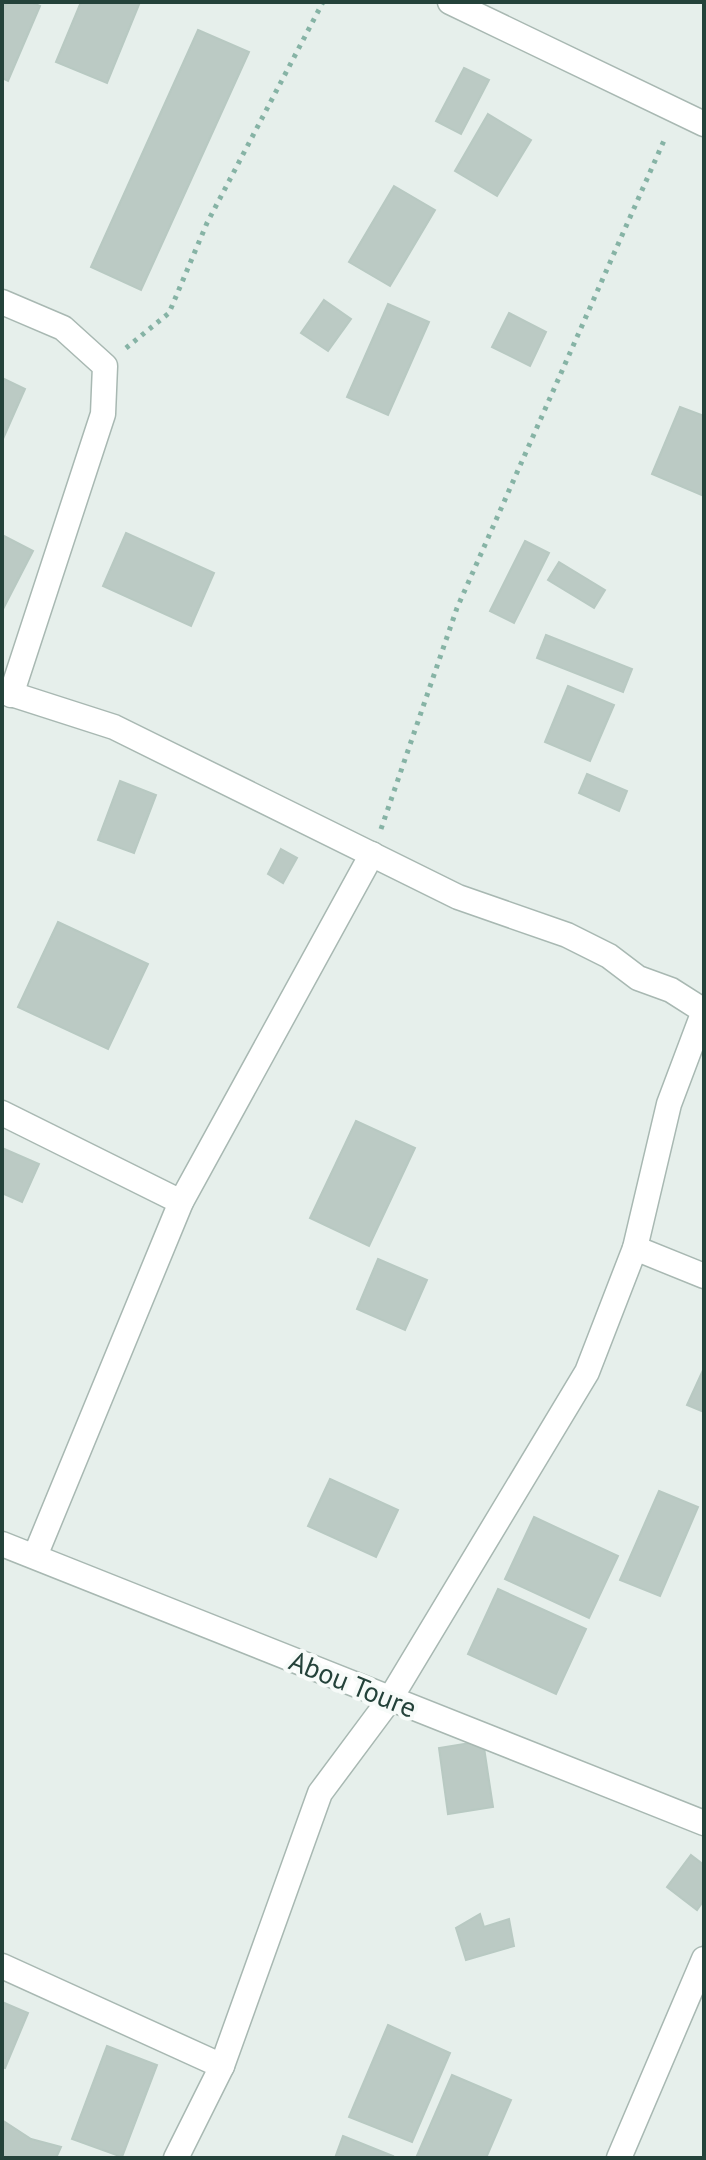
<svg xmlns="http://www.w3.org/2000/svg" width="706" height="2160" viewBox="0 0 706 2160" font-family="'PT Sans',sans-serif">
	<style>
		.building { fill: #bbcac4; stroke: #b8c9c2; stroke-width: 2 }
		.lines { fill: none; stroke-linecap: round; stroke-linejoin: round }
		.minor-casing { stroke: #a8b8b2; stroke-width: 27 }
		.path { stroke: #86b3a5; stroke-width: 5; stroke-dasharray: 4 6; stroke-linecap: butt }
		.minor { stroke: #fff; stroke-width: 24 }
		.labels { text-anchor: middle; stroke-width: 8; stroke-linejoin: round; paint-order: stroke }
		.street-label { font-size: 28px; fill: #24423a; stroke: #f7fbf9 }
	</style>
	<rect width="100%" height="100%" fill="#e6efeb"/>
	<g class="building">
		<path d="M 2,2 L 31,2 L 40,6 L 8,81 L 2,78 Z"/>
		<path d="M 81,2 L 140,2 L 107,83 L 56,62 Z"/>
		<path d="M 198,30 L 249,52 L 141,290 L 91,267 Z"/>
		<path d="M 464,68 L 489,80 L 461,134 L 436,121 Z"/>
		<path d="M 488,114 L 531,140 L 497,196 L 455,171 Z"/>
		<path d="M 394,186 L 435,210 L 390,286 L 349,262 Z"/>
		<path d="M 324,300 L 351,319 L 328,351 L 301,333 Z"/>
		<path d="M 388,304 L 429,322 L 388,415 L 347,397 Z"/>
		<path d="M 509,313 L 546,332 L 530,366 L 492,347 Z"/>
		<path d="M 2,378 L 25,389 L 2,441 Z"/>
		<path d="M 680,407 L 704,416 L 704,496 L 652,474 Z"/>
		<path d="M 126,533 L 214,573 L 191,626 L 103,586 Z"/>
		<path d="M 2,535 L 33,551 L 2,611 Z"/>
		<path d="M 525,541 L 549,553 L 514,623 L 490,611 Z"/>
		<path d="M 559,562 L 605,590 L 594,608 L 548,580 Z"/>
		<path d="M 546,635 L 632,669 L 623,692 L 537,658 Z"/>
		<path d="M 568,686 L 614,705 L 590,761 L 545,742 Z"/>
		<path d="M 587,774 L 627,791 L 619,811 L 579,793 Z"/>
		<path d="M 120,781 L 156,795 L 134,853 L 98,840 Z"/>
		<path d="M 281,849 L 297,858 L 283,883 L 268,874 Z"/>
		<path d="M 58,922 L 148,964 L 108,1049 L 18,1007 Z"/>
		<path d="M 356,1121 L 415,1148 L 369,1246 L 310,1218 Z"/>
		<path d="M 2,1148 L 39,1164 L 22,1202 L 2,1193 Z"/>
		<path d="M 378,1259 L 427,1280 L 405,1330 L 357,1309 Z"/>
		<path d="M 704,1368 L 704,1412 L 687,1405 Z"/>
		<path d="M 330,1479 L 398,1510 L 376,1557 L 308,1526 Z"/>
		<path d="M 659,1491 L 698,1507 L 660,1596 L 620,1580 Z"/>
		<path d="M 534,1517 L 618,1556 L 589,1618 L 505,1579 Z"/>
		<path d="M 498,1589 L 586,1629 L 556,1694 L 468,1654 Z"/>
		<path d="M 483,1741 L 493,1807 L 448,1814 L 439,1748 Z"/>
		<path d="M 691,1855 L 704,1865 L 704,1900 L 697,1910 L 667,1887 Z"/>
		<path d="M 480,1914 L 484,1927 L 509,1919 L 514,1946 L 466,1960 L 456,1928 Z"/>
		<path d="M 2,2002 L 28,2013 L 5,2068 L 2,2067 Z"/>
		<path d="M 388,2025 L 450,2053 L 412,2142 L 349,2117 Z"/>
		<path d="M 107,2046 L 157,2065 L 122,2157 L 72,2139 Z"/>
		<path d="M 452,2075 L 511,2100 L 486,2158 L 416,2158 Z"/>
		<path d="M 5,2122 L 31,2139 L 61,2147 L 56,2158 L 2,2158 Z"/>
		<path d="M 343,2136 L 393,2156 L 392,2158 L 335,2158 Z"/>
	</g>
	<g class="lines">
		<g class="minor-casing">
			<g id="minor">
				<path d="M 450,2 L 704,124"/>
				<path d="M 2,302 L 63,328 L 105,366 L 103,414 L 11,695"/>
				<path d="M 2,691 L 114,727 L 458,897 L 567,935 L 609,956 L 638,978 L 671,990 L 704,1011 L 669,1104 L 635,1248 L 587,1372 L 390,1699 L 320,1793 L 222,2066 L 176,2158"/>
				<path d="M 2,1113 L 181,1202"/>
				<path d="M 635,1248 L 704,1276"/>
				<path d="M 2,1544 L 704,1823"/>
				<path d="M 35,1556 L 181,1202 L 372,854"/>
				<path d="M 2,1966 L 222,2066"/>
				<path d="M 619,2158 L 704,1959"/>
			</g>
		</g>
		<g class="path">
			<path d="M 126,348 L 169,313 L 207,223 L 323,2"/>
			<path d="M 381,829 L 457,608 L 666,136"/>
		</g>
		<use href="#minor" class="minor"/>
	</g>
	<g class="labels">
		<g class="street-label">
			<text transform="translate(353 1684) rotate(22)" y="10">Abou Toure</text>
		</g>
	</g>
	<rect width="706" height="2160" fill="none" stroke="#24423a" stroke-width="8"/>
</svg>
